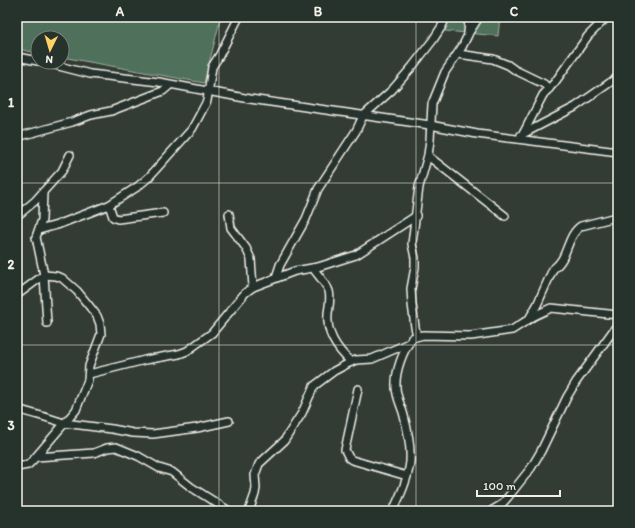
<svg xmlns="http://www.w3.org/2000/svg" width="635" height="528" viewBox="0 0 635 528" font-family="Itim,sans-serif">
	<style>
		.green { fill: #4f715b; stroke: #a2b1a2 }
		.lines { fill: none; stroke-linecap: round; stroke-linejoin: round }
		.minor-casing { stroke: #f4f1e8; stroke-width: 10 }
		.minor { stroke: #26332d; stroke-width: 7 }
		.grid { fill: none; stroke: #f4f1e8; stroke-width: 1; stroke-opacity: 0.55 }
		.neatline { fill: none; stroke: #f4f1e8; stroke-width: 1.5 }
		.grid-label { font-size: 13px; text-anchor: middle; font-weight: bold; fill: #f4f1e8 }
	</style>
	<rect width="100%" height="100%" fill="#323b34"/>
	<filter id="ink" filterUnits="userSpaceOnUse"><feTurbulence type="fractalNoise" baseFrequency=".025" numOctaves="2"/><feDisplacementMap in="SourceGraphic" scale="8" xChannelSelector="R" yChannelSelector="G"/><feConvolveMatrix kernelMatrix="1 2 1 2 8 2 1 2 1" color-interpolation-filters="sRGB"/></filter>
	<g filter="url(#ink)">
		<g class="green">
			<path d="M 17,17 L 221,17 L 204,83 L 62,57 L 62,38 L 38,38 L 38,53 L 17,49 Z"/>
			<path d="M 447,17 L 500,17 L 498,36 L 445,31 Z"/>
		</g>
		<g class="lines">
			<g class="minor-casing">
				<g id="minor">
					<path d="M 468,34 L 479,17"/>
					<path d="M 458,54 L 493,59 L 508,65 L 515,70 L 544,84 L 549,89"/>
					<path d="M 17,57 L 38,61"/>
					<path d="M 43,62 L 90,74 L 159,82 L 250,99 L 430,125 L 477,134 L 618,152"/>
					<path d="M 523,134 L 543,95 L 555,82 L 588,36 L 607,17"/>
					<path d="M 521,135 L 575,107 L 618,77"/>
					<path d="M 17,137 L 72,122 L 91,115 L 111,111 L 163,91 L 170,85"/>
					<path d="M 428,156 L 505,216"/>
					<path d="M 109,205 L 113,217 L 118,219 L 163,213"/>
					<path d="M 229,214 L 231,228 L 246,248 L 251,259 L 253,287"/>
					<path d="M 17,216 L 35,201 L 43,192"/>
					<path d="M 39,230 L 57,225 L 109,205 L 137,187 L 149,177 L 192,129 L 198,118 L 207,101 L 212,67 L 219,56 L 239,17"/>
					<path d="M 313,268 C 317,274 327,285 329,291 C 331,298 329,306 328,313 C 326,333 336,348 351,362"/>
					<path d="M 276,277 L 280,265 L 306,219 L 318,189 L 356,131 L 363,116 L 392,90 L 412,67 L 433,40 L 442,26 L 446,17"/>
					<path d="M 17,295 L 44,275 L 56,276 L 62,278 L 77,291 L 90,307 L 97,316 L 100,324 L 101,334 L 89,366 L 88,380 L 76,410 L 33,460 L 28,465 L 17,467"/>
					<path d="M 529,319 L 537,305 L 553,269 C 569,258 566,236 581,226 L 616,217 L 618,216"/>
					<path d="M 47,323 L 44,275 L 36,237 L 42,220 L 43,192 L 62,171 L 70,155"/>
					<path d="M 417,336 L 415,327 L 412,304 L 411,289 L 415,267 L 415,258 L 412,244 L 419,187 L 428,155 L 430,140 L 432,104 L 445,72 L 462,47 L 468,35 L 469,17"/>
					<path d="M 89,374 L 145,360 L 179,354 L 187,351 L 212,333 L 245,293 L 253,287 L 295,271 L 318,267 L 356,255 L 416,216"/>
					<path d="M 358,389 L 345,450 L 349,458 L 352,460 L 407,476"/>
					<path d="M 17,409 L 45,417 L 64,423 L 112,429 L 133,433 L 153,434 L 197,428 L 229,421"/>
					<path d="M 36,457 L 94,453 L 107,448 L 116,447 L 138,456 L 159,468 L 172,472 L 191,487 L 229,511"/>
					<path d="M 249,511 L 255,494 L 256,488 L 255,475 L 259,464 L 284,441 L 302,413 L 314,386 L 334,371 L 351,362 L 356,360 L 372,359 L 409,343"/>
					<path d="M 393,511 C 400,496 408,479 410,462 C 411,447 408,431 404,416 C 402,407 396,397 396,387 C 395,371 403,351 412,338 L 423,335 L 471,336 L 512,330 L 534,316 L 551,308 L 618,315"/>
					<path d="M 491,511 L 501,505 L 508,497 L 531,468 L 541,451 L 567,397 L 576,382 L 618,324"/>
				</g>
			</g>
			<use href="#minor" class="minor"/>
		</g>
	</g>
	<path class="grid" d="M 219,17 L 219,511M 416,17 L 416,511M 17,183 L 618,183M 17,345 L 618,345"/>
	<rect width="635" height="528" fill="none" stroke="#26332d" stroke-width="44"/>
	<g transform="translate(50 50) rotate(185)"><circle r="19" fill="#26332d" stroke="#787f78"/>
	<path d="M0-3L7 15L0 10L-7 15Z" fill="#ffd166"/>
	<text y="-6" font-size="11" font-weight="bold" text-anchor="middle" fill="#f4f1e8">N</text>
	</g>
	<path d="M477 490v6h83v-6" fill="none" stroke="#f4f1e8" stroke-width="2"/>
	<text x="483" y="490" font-size="12" fill="#f4f1e8" stroke="#26332d" stroke-width="3" paint-order="stroke">100 m</text>
	<rect x="22" y="22" width="591" height="484" class="neatline"/>
	<g class="grid-label">
		<text x="120" y="16">A</text>
		<text x="318" y="16">B</text>
		<text x="514" y="16">C</text>
		<text x="11" y="107">1</text>
		<text x="11" y="269">2</text>
		<text x="11" y="430">3</text>
	</g>
</svg>
